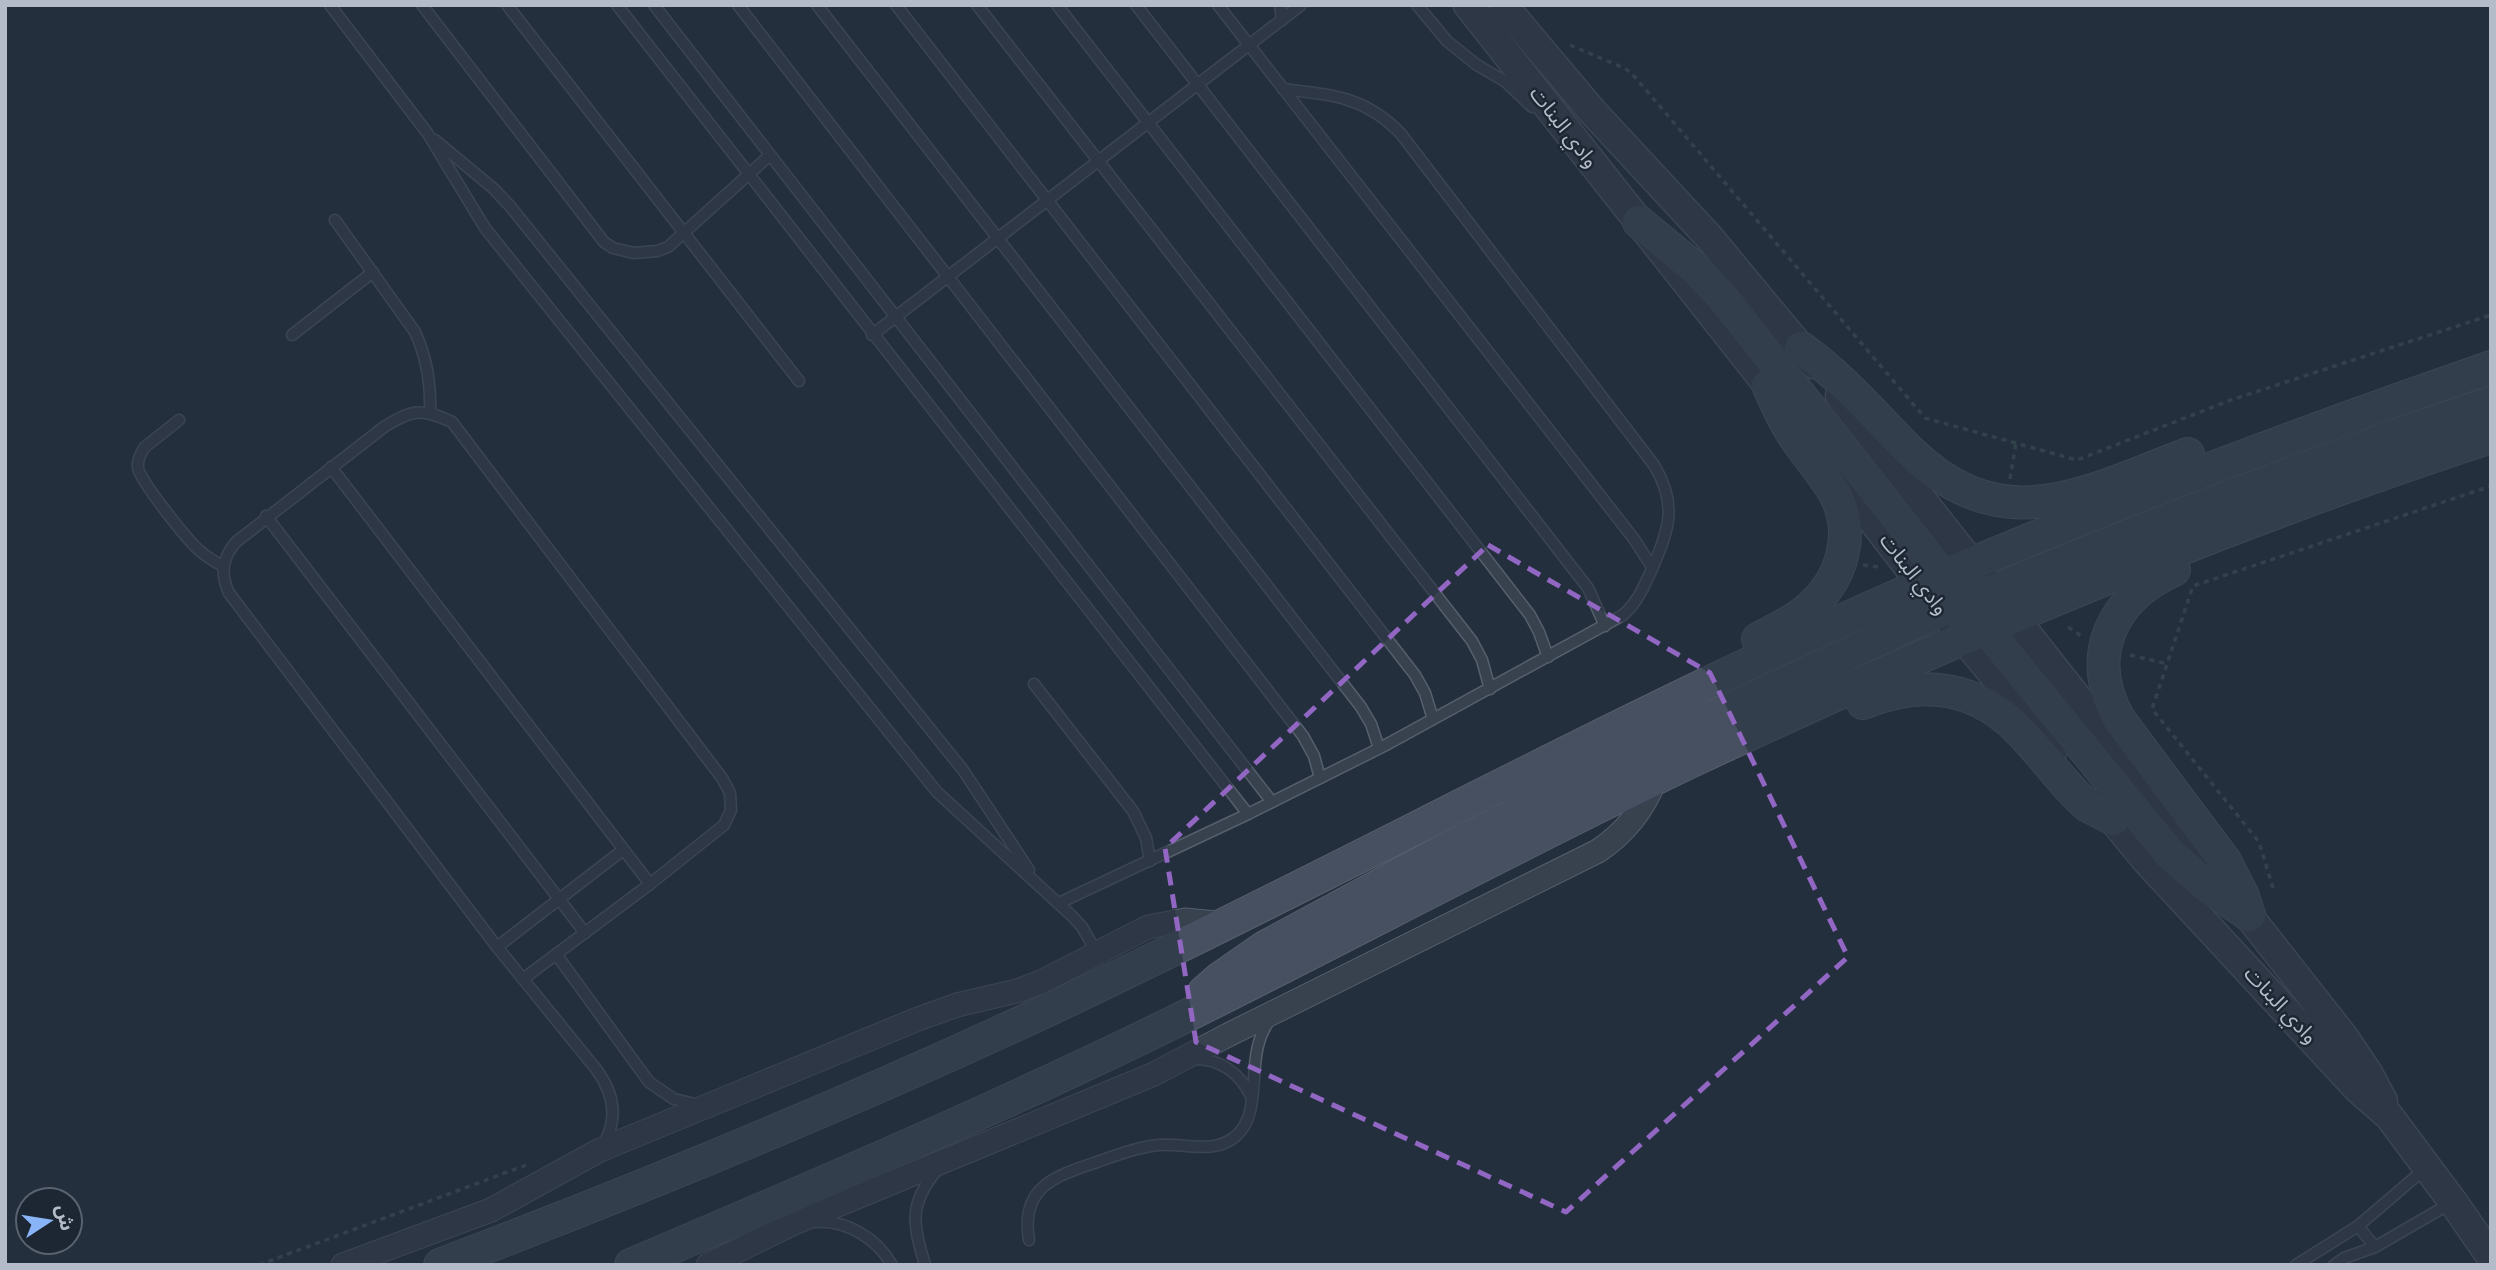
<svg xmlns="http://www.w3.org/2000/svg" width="2496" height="1270" viewBox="0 0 2496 1270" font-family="'Source Sans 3','Noto Sans Arabic',sans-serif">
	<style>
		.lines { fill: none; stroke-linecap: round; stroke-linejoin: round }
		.service-casing { stroke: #565f6c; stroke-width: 13 }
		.minor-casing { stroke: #565f6c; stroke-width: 25 }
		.tertiary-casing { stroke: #565f6c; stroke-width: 31 }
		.secondary-casing { stroke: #565f6c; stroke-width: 34 }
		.path { stroke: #44595c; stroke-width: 3.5; stroke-dasharray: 5 5; stroke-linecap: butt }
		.service { stroke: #38414e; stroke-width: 10 }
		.minor { stroke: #38414e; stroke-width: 23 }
		.tertiary { stroke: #38414e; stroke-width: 28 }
		.secondary { stroke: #465061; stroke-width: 32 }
		.marked { fill: none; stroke: #9266c3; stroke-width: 5; stroke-dasharray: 14 9; stroke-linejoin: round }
		.labels { text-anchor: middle; stroke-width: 5; stroke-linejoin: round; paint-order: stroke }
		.street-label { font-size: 21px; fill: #b4bcc9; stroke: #1d2633 }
	</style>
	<rect width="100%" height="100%" fill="#242f3e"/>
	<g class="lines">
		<g class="service-casing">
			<g id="service">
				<path d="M 330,5 L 428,134 L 485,228 L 937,792 L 1072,916 L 1082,927 L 1097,953"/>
				<path d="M 422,5 L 604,242 L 613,248 L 634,253 L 657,251 L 668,247 L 770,155"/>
				<path d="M 507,5 L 799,381"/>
				<path d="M 617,5 L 1248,814"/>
				<path d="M 654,5 L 1272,802"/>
				<path d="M 738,5 L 1303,736 L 1314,756 L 1320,778"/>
				<path d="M 817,5 L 1361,707 L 1371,724 L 1379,748"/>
				<path d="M 896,5 L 1415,675 L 1425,693 L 1433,719"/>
				<path d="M 977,5 L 1472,641 L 1482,660 L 1490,689"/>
				<path d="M 1057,5 L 1530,615 L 1539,632 L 1548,657"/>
				<path d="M 1136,5 L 1588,588 L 1605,626"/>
				<path d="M 1218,5 L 1634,539 L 1652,567"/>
				<path d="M 1280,5 L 1282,20"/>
				<path d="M 1417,5 L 1447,41 L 1477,65 L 1506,82 L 1532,107"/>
				<path d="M 435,140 L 494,189 L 510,206 L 963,770 L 1029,870"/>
				<path d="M 335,220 L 415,332 C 427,358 431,383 430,412"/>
				<path d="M 292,335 L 373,272"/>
				<path d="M 872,335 L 1301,5"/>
				<path d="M 179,420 L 145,447 C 140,454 137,460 138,468 C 141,482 188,541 200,551 C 207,557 215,562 223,566"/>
				<path d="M 331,467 L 650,884"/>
				<path d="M 266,516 L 585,933"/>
				<path d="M 1034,684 L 1133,811 L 1146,838 L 1150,861"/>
				<path d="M 1059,903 L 1248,814 L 1384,746 L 1623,615 C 1638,602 1644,586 1652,569 C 1669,529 1678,505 1654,465 L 1401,134 C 1365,96 1331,95 1283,89"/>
				<path d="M 497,947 L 623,850"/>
				<path d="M 556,954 L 649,1082 L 674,1099 L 699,1105"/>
				<path d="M 523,979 L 650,884 L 724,825 L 731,810 L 730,793 L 722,778 L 452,422 C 421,408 413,409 384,427 L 236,542 C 222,558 220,574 229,593 L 497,947 L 596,1069 C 614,1093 619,1118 603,1145"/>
				<path d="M 1192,1059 C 1219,1058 1239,1072 1251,1096"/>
				<path d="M 816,1222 C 846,1220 877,1238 892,1265"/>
				<path d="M 2358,1226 L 2375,1247"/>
				<path d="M 1029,1240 C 1020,1186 1056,1176 1097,1162 C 1117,1155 1138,1147 1159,1145 C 1185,1143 1214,1155 1236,1136 C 1265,1111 1243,1057 1269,1021"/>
				<path d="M 925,1265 C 913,1224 908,1205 937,1170"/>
				<path d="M 2296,1265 L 2358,1226 L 2427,1167"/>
				<path d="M 2334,1265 L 2344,1258 L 2375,1247 L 2451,1203"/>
			</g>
		</g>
		<g class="minor-casing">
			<g id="minor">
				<path d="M 343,1265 L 491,1210 L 600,1150 L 918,1019 L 957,1005 L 1017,991 L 1041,982 L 1148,927 L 1185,920 L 1226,924"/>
				<path d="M 708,1265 L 792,1224 L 1154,1074 L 1228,1035 L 1598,851 C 1625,833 1643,811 1655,780"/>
			</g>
		</g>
		<g class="tertiary-casing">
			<g id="tertiary">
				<path d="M 1468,5 L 1781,402"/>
				<path d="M 1503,5 L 1592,111 L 1708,236 L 1814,364"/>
				<path d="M 1840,396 L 2343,1036 L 2368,1073 L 2383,1101"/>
				<path d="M 1829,464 L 1964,639 L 2054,748"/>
				<path d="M 2100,804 L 2146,860 L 2358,1089 L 2389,1116 L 2453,1202 L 2491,1257"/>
			</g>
		</g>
		<g class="secondary-casing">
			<g id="secondary">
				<path d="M 1639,222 L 1697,270 L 1723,298 L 1944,577 L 1958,590"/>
				<path d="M 1801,348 C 1842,377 1874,415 1910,451 C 2003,542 2086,492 2188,454"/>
				<path d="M 2174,570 C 2111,598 2084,657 2119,719 L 2225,861 L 2243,896 L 2249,915"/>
				<path d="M 1973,613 L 2170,854 L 2208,887 L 2249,915"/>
				<path d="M 1964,629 C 1967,610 1976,600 1993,591 C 2157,522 2322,459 2491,403"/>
				<path d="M 1758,639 C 1775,630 1793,622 1808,609 C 1842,580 1856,534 1835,494 C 1824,475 1810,459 1798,442 C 1785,424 1777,405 1768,385"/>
				<path d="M 1863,703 C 1914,682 1965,683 2009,721 C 2035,744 2054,773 2078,797 L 2088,806 L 2113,819"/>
				<path d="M 1204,992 L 1219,979 L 1265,947 L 1454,845 L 1648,747 L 1948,607 L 1966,584 L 1972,564"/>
				<path d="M 440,1265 C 647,1186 852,1102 1052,1008 C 1334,875 1607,724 1892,598 C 2088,512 2289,437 2491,367"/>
				<path d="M 631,1265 C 816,1186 1002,1107 1182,1018 C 1353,933 1522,842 1694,760 C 1953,638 2219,526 2491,437"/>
			</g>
		</g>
		<g class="path">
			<path d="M 1570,45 L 1626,69 L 1635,77 L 1925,418 L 2077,460 L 2231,400 L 2491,315"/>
			<path d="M 2010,479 L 2016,443"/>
			<path d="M 1863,565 L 1880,567"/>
			<path d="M 2068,627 L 2084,638"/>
			<path d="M 2130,655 L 2168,664"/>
			<path d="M 2273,888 L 2259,842 L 2152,709 L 2193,586 L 2491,486"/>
			<path d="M 259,1265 L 526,1165"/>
		</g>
		<use href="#service" class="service"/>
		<use href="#minor" class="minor"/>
		<use href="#tertiary" class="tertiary"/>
		<use href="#secondary" class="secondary"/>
	</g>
	<path d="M0 0H2496V1270H0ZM 1488,545 L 1710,673 L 1848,957 L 1566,1212 L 1196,1042 L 1165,848 Z" fill="#242f3e" fill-opacity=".55" fill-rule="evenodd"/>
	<path class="marked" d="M 1488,545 L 1710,673 L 1848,957 L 1566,1212 L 1196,1042 L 1165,848 Z"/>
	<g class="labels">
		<g class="street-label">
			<text transform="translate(1564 127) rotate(52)" y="7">وادي البنات</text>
			<text transform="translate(1914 574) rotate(52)" y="7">وادي البنات</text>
			<text transform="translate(2281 1005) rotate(47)" y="7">وادي البنات</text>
		</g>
	</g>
	<rect width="2496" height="1270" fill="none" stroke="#b4bcc9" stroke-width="14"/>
	<g transform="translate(49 1221) rotate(78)"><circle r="33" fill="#1d2633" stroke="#59626f" stroke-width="2"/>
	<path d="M0-5L12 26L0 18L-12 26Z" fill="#8ab4f8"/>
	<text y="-10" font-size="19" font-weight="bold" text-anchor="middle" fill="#b4bcc9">ش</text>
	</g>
</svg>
